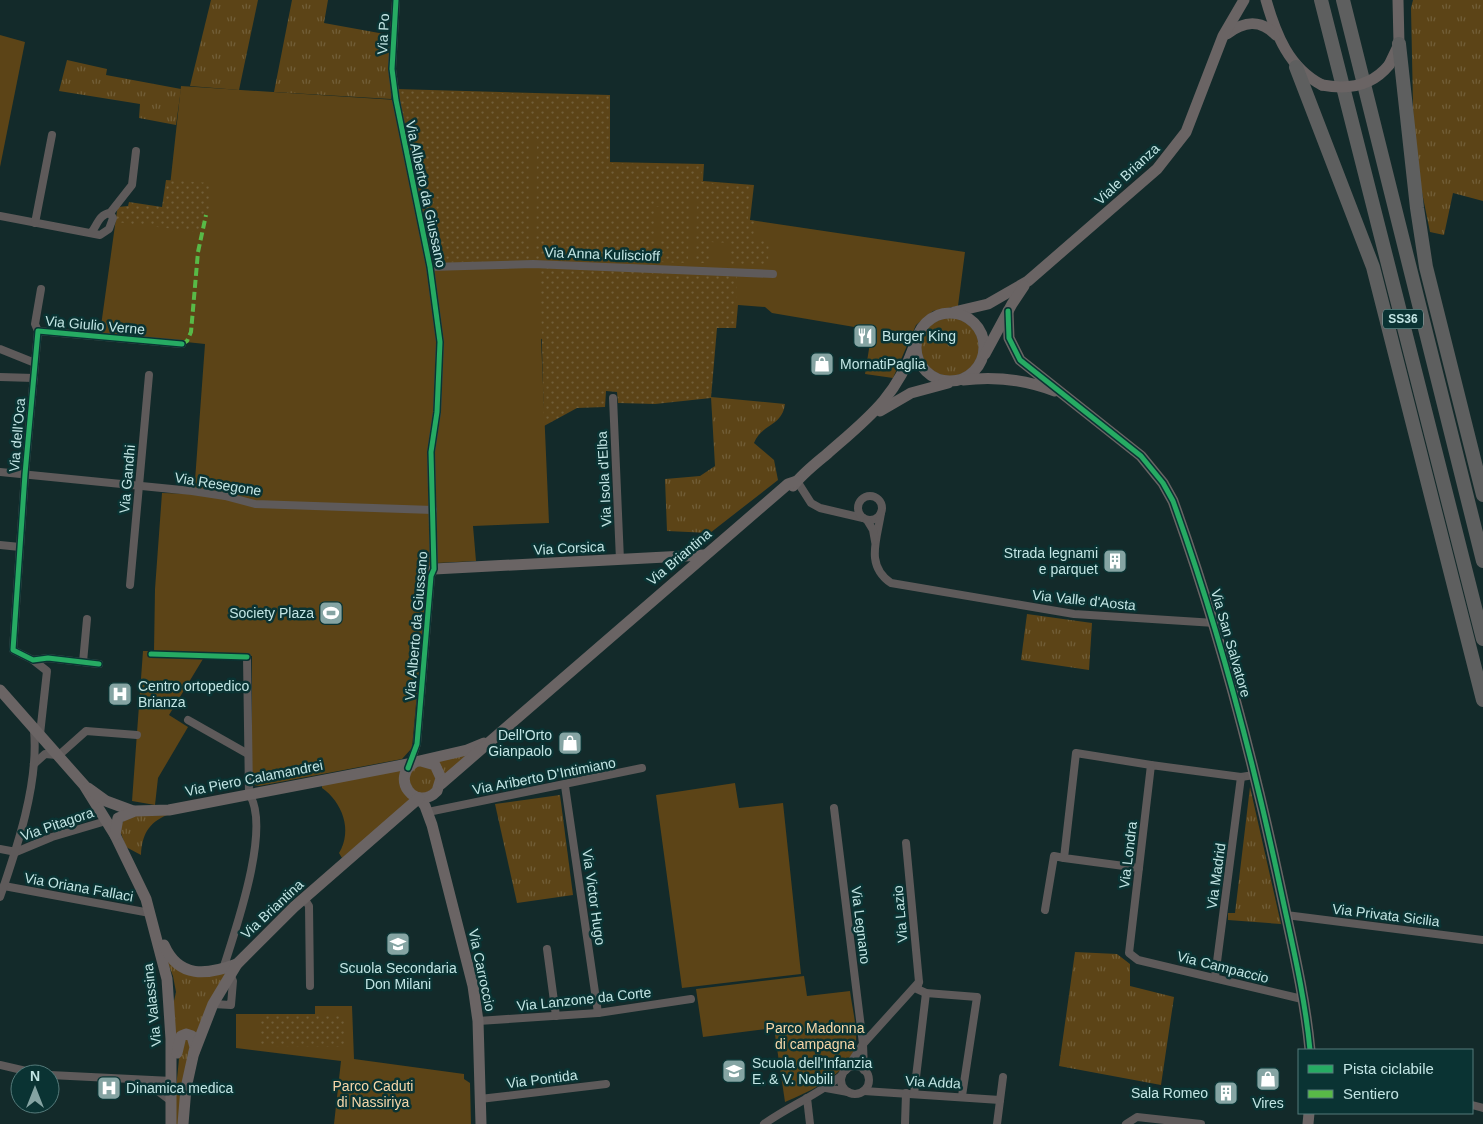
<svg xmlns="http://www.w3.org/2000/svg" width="1483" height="1124" viewBox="0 0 1483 1124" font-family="Arial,sans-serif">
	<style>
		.grass { fill: url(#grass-tufts) }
		.park { fill: #5c4417 }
		.garden { fill: url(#garden-dots) }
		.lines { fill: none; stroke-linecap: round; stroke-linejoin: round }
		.street { stroke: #5e5a5a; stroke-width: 8 }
		.secondary { stroke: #6a6464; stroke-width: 11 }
		.highway { stroke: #5e5f5f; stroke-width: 14 }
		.secondary-bridge { stroke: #6a6464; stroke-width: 11 }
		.quiet { stroke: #58b947; stroke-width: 4; stroke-dasharray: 8 4; stroke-linecap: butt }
		.cycleway-casing { stroke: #0a3333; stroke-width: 8 }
		.cycleway { stroke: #26ab63; stroke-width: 5 }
		.labels { text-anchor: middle; stroke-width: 5; stroke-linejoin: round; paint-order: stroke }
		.shield { fill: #0a3333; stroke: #8bb0af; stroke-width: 1 }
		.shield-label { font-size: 12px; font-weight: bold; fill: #c2e5e4 }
		.street-label { font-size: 14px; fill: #c2e5e4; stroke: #0a3333 }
		.poi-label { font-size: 14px; fill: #c2e5e4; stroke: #0a3333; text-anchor: start }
		.park-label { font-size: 14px; fill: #f7d7a9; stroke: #0a3333 }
	</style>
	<defs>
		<pattern id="grass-tufts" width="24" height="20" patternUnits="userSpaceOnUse" patternTransform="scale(1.25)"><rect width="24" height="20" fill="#5c4417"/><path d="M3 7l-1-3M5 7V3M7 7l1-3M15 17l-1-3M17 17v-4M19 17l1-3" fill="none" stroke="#725f39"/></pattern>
		<pattern id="garden-dots" width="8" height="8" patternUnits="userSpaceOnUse" patternTransform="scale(1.25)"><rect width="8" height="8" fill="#5c4417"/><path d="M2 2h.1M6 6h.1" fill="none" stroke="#725f39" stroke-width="1.8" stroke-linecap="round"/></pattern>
	</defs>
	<rect width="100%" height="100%" fill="#132a2a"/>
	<g class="grass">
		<path d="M 211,0 L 258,0 L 239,90 L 190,86 Z"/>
		<path d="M 292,0 L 328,0 L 324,23 L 390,35 L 391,99 L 274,92 Z"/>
		<path d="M 1413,0 L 1483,0 L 1483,201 L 1453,193 L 1444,235 L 1430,232 L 1414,153 L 1411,8 Z"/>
		<path d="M 67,60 L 107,69 L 106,75 L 181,89 L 176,125 L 139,118 L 140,104 L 59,91 Z"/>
		<circle cx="950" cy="347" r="29"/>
		<path d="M 711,397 L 785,404 C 782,427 761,424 754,443 L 774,460 L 778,480 L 710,533 L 667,531 L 665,479 L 700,476 L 715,466 Z"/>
		<path d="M 1027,614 L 1092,623 L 1089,670 L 1021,660 Z"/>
		<path d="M 482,745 L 445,778 L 434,760 Z"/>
		<path d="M 425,764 L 436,773 L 435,787 L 423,795 L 409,788 C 408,772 409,769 425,764 Z"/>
		<path d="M 1250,787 L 1281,924 L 1228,920 L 1228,913 L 1235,913 Z"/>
		<path d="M 560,795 L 573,895 L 517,903 L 495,804 Z"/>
		<path d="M 167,815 C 148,823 142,835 141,855 L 126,847 L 119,828 L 127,816 Z"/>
		<path d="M 1075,952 L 1117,954 L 1130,964 L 1130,986 L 1174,997 L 1161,1085 L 1059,1066 Z"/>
		<path d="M 167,961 C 190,973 199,980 226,972 L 199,1035 L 176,1037 L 172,1010 L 176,992 L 173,976 Z"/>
		<path d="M 191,1038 L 180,1124 L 173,1124 C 174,1096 179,1070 180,1042 Z"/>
	</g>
	<g class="park">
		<path d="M 0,35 L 25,42 L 0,167 Z"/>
		<path d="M 181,86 L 396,100 L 396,89 L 610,95 L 610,162 L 704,164 L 703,181 L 754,185 L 750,220 L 965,252 L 958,306 L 933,311 L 916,325 L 893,378 L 865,374 L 872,330 L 772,313 L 765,307 L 738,305 L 736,328 L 624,327 L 541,339 L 549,523 L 473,526 L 476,561 L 436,563 L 428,572 L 412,748 L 402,759 L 259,786 L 254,785 L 252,781 L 252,656 L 206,654 L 169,715 L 188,727 L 158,778 L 155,805 L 132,801 L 143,651 L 154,651 L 155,589 L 162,493 L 194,494 L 205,344 L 100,333 L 117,211 L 119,207 L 167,213 Z"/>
		<path d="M 401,770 C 398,785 401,790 412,801 L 342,858 L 339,853 C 353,830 342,802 322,788 L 322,785 Z"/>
		<path d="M 735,783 L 739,808 L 783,803 L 801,974 L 682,988 L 656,795 Z"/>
		<path d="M 804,976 L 807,996 L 850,991 C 852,1007 857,1026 856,1041 C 854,1072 809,1092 785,1102 L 774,1028 L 703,1037 L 696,989 Z"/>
		<path d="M 315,1006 L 352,1006 L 354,1059 L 464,1074 L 464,1079 L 470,1083 L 471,1124 L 334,1124 L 341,1061 L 236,1048 L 236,1014 L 315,1014 Z"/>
	</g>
	<g class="garden">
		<path d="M 399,90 L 609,96 L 609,163 L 702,165 L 702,182 L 750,186 L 748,220 L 755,221 L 753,240 L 769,241 L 768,265 L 731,264 L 731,243 L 710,242 L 709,263 L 695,263 L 697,201 L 690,201 L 688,263 L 660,262 L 661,207 L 656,207 L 654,262 L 536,259 L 537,138 L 530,138 L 530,260 L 433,263 L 402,123 Z"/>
		<path d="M 166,180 L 211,183 L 209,209 L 205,209 L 199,232 L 116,222 L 118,207 L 128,206 L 129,202 L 162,207 Z"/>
		<path d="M 540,267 L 737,275 L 735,328 L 717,328 L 711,398 L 655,404 L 618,403 L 617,392 L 606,391 L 605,407 L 577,408 L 544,426 Z"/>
		<path d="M 259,1014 L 344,1015 L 345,1047 L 260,1046 Z"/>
	</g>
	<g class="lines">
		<g class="street">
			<path d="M 396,0 L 392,69 L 396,100 L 430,267 L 440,342 L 437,412 L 431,452 L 434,569 L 431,576 L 417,744 L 410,764"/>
			<path d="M 110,213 L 132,185 L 136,151"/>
			<path d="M 0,216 L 100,235 L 109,229 L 113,218 L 110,213 C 99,214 97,226 91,233"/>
			<path d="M 35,223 L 52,135"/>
			<path d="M 430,267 L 533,264 L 773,274"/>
			<path d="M 38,331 L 35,324 L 41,289"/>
			<path d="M 0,349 L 35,363"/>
			<path d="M 0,377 L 34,378"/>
			<path d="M 613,398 L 620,560"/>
			<path d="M 0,472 L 192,491 L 225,496 L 255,504 L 433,510"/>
			<path d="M 797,481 L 811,503 L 820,508 L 863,518"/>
			<circle cx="870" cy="508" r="12"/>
			<path d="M 881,513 C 877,540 865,565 891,583 L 1074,614 L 1215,623"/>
			<path d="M 867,520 L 873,530 L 875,541"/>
			<path d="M 0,545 L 20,547"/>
			<path d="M 130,585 L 149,375"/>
			<path d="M 33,660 L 47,671 L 40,734"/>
			<path d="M 83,662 L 87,619"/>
			<path d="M 99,664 L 48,658 L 33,660 L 13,650 L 25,474 L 38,331 L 182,344"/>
			<path d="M 188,720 L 248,754"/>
			<path d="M 58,756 L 86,731 L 137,735"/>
			<path d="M 34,764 L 45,754 L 57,755"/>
			<path d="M 1254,775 L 1241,777 L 1151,765 L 1129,953 L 1138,960 L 1302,999"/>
			<path d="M 565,786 L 598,1013"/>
			<path d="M 834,808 L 863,1044 L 864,1070"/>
			<path d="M 428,812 L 642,768"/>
			<path d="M 906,843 L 919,982 L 917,989 L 926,993 L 977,997 L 962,1096"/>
			<path d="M 0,849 L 16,852 L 52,837 L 106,821"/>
			<path d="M 1139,868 L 1064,858 L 1076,753 L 1151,765"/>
			<path d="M 4,886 L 150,913"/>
			<path d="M 0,897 C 17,848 39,783 34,730"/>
			<path d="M 304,898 L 309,906 L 310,986"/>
			<path d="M 1045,910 L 1054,856 L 1064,858"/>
			<path d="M 1286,915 L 1483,940"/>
			<path d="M 547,949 L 556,1016"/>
			<path d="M 223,969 C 235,931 272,827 249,794 L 247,657"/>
			<path d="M 1215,977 L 1241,777"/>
			<path d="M 213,1004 L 231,1005 L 233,981 L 230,974"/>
			<path d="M 478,1021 L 598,1013 L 691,999"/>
			<path d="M 0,1065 L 39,1074"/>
			<circle cx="855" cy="1080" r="14"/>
			<path d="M 846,1070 L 863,1044 L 919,982"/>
			<path d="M 50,1075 L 172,1081"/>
			<path d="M 146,1082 L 171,1101"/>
			<path d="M 826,1088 L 848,1092"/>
			<path d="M 864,1091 L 1000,1100"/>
			<path d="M 914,1094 L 926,993"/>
			<path d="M 807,1098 L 810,1124"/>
			<path d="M 480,1099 L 606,1084"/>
			<path d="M 1472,1105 L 1483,1108"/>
			<path d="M 764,1124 C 789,1106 818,1095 842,1075"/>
			<path d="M 905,1124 L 906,1093"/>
			<path d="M 997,1124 L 1003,1077"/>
			<path d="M 1126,1124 L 1137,1117 L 1201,1124"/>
		</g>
		<g class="secondary">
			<path d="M 1266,0 C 1276,35 1289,68 1322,85"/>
			<path d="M 1227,34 C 1244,21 1260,19 1276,35"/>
			<path d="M 1389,65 L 1399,44 L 1398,0"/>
			<path d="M 1008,311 L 1009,338 L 1020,360 L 1141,456 L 1163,483 L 1173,501 C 1219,629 1253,758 1281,891 C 1292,943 1305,997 1310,1050"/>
			<path d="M 954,312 L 988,304 L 1028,281 L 1157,169 L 1186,132 L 1223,36 L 1244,0"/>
			<circle cx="950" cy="347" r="34"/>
			<path d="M 985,354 L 1012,304 L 1024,286"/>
			<path d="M 963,380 C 995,376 1024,379 1055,391"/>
			<path d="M 880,411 L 911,393 L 948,383"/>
			<path d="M 793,486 C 802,474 815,464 827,454 C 868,418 896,398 915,344"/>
			<path d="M 434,569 L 704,555"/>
			<path d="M 0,690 L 84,785 L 115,835 L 146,899 L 167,979 L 171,1039 L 171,1124"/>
			<path d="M 421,761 L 435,765 L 441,778 L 437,791 C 416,813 389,778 415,762 L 467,750 L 484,743"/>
			<path d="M 441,784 L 788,484 L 797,481"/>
			<path d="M 88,788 L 106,801 L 133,811"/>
			<path d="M 419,798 L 425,806 L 432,825 L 473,986 L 478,1021 L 481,1124"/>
			<path d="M 115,835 L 118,818 L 135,811 L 169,810 L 413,763"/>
			<path d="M 164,945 C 179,979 207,975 237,964"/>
			<path d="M 177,1053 L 181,1036 L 186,1034 L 192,1036 L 195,1047 L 186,1088 L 183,1124"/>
			<path d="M 194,1053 L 213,1004 L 237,964 L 294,907 L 419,798"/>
			<path d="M 1308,1124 L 1309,1113"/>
		</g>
		<g class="highway">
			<path d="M 1321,0 L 1483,639"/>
			<path d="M 1343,0 L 1483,561"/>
			<path d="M 1399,44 L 1417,208 L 1426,267 L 1483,495"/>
			<path d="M 1296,67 L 1373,267 L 1483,700"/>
		</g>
		<path class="secondary-bridge" d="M 1322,85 C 1348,90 1372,86 1389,65"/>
		<path class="quiet" d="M 182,344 L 187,341 L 191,332 L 198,252 L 206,215"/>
		<g class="cycleway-casing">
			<g id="cycleway">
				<path d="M 396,0 L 392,69 L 396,100 L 430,267 L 440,342 L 437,412 L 431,452 L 434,569 L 431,576 L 417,744 L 408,768"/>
				<path d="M 1008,311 L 1009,338 L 1020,360 L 1141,456 L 1163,483 L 1173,501 C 1219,629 1253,758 1281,891 C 1292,943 1305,997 1310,1050"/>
				<path d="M 151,654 L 247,657"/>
				<path d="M 99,664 L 48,658 L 33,660 L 13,650 L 25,474 L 38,331 L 182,344"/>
			</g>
		</g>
		<use href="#cycleway" class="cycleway"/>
	</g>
	<defs>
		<g id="restaurant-square" transform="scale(1.25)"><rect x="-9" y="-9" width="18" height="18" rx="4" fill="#85a4a3" stroke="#0a3333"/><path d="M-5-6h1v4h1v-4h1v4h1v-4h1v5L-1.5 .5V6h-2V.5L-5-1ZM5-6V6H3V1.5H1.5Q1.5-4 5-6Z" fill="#fff"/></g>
		<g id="shop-square" transform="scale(1.25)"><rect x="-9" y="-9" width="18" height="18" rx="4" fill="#85a4a3" stroke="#0a3333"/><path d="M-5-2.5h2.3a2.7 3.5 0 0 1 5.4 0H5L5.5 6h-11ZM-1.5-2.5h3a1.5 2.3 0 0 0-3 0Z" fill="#fff"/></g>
		<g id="building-square" transform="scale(1.25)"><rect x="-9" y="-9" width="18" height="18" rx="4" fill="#85a4a3" stroke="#0a3333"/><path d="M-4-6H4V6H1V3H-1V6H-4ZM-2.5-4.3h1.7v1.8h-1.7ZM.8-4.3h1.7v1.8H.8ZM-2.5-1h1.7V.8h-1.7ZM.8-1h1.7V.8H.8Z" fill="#fff"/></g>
		<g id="stadium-square" transform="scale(1.25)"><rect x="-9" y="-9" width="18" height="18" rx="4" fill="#85a4a3" stroke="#0a3333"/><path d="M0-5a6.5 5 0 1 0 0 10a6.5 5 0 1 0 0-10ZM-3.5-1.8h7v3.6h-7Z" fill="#fff"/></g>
		<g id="hospital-square" transform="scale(1.25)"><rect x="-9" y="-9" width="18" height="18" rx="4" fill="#85a4a3" stroke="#0a3333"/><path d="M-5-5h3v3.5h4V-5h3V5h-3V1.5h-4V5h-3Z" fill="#fff"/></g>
		<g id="school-square" transform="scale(1.25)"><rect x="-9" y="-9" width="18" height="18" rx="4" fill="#85a4a3" stroke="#0a3333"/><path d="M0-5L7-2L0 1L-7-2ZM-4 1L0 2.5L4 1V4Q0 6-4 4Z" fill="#fff"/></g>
	</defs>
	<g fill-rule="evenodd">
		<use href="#restaurant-square" x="865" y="336"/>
		<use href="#shop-square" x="822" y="364"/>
		<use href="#building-square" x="1115" y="561"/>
		<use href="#stadium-square" x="331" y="613"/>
		<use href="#hospital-square" x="120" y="694"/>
		<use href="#shop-square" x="570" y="743"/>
		<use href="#school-square" x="398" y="944"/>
		<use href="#school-square" x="734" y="1071"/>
		<use href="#shop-square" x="1268" y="1079"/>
		<use href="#hospital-square" x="109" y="1088"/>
		<use href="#building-square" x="1226" y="1093"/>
	</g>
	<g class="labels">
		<rect class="shield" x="1383" y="309.5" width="40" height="19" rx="4"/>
		<g class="shield-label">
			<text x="1403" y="323">SS36</text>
		</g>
		<g class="street-label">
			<text transform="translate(383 34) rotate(-87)" y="5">Via Po</text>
			<text transform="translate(1127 174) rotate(-43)" y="5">Viale Brianza</text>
			<text transform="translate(426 194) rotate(78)" y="5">Via Alberto da Giussano</text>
			<text transform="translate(602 254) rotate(2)" y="5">Via Anna Kuliscioff</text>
			<text transform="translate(95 325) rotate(5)" y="5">Via Giulio Verne</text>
			<text transform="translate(17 435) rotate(-85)" y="5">Via dell'Oca</text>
			<text transform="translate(127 479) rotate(-85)" y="5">Via Gandhi</text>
			<text transform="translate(604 479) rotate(-93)" y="5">Via Isola d'Elba</text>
			<text transform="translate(218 484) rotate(9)" y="5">Via Resegone</text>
			<text transform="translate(569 548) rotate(-3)" y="5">Via Corsica</text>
			<text transform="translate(679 557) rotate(-40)" y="5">Via Briantina</text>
			<text transform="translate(1084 600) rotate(6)" y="5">Via Valle d'Aosta</text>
			<text transform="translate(416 626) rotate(-85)" y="5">Via Alberto da Giussano</text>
			<text transform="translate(1231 643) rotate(74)" y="5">Via San Salvatore</text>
			<text transform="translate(544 776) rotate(-11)" y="5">Via Ariberto D'Intimiano</text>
			<text transform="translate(254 778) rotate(-11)" y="5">Via Piero Calamandrei</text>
			<text transform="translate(57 824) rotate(-19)" y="5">Via Pitagora</text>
			<text transform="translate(1128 855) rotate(-83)" y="5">Via Londra</text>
			<text transform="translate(1216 876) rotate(-82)" y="5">Via Madrid</text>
			<text transform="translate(79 887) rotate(10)" y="5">Via Oriana Fallaci</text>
			<text transform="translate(594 897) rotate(82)" y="5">Via Victor Hugo</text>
			<text transform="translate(272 909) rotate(-43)" y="5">Via Briantina</text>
			<text transform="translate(900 914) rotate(-95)" y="5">Via Lazio</text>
			<text transform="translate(1386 915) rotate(7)" y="5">Via Privata Sicilia</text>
			<text transform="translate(861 925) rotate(83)" y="5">Via Legnano</text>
			<text transform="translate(1223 967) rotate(14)" y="5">Via Campaccio</text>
			<text transform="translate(482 970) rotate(78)" y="5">Via Carroccio</text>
			<text transform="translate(584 999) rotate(-6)" y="5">Via Lanzone da Corte</text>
			<text transform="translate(152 1005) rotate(-96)" y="5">Via Valassina</text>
			<text transform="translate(542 1079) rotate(-7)" y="5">Via Pontida</text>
			<text transform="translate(933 1082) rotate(3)" y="5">Via Adda</text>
		</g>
		<g class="poi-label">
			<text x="882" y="341">Burger King</text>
			<text x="840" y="369">MornatiPaglia</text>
			<text x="1098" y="558" text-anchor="end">Strada legnami<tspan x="1098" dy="16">e parquet</tspan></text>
			<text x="314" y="618" text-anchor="end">Society Plaza</text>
			<text x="138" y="691">Centro ortopedico<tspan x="138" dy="16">Brianza</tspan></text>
			<text x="552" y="740" text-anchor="end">Dell'Orto<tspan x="552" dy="16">Gianpaolo</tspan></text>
			<text x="398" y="973" text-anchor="middle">Scuola Secondaria<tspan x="398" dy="16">Don Milani</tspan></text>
			<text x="752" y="1068">Scuola dell'Infanzia<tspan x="752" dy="16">E. &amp; V. Nobili</tspan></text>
			<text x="126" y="1093">Dinamica medica</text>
			<text x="1208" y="1098" text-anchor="end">Sala Romeo</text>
			<text x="1268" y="1108" text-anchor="middle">Vires</text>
		</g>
		<g class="park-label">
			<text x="815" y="1033">Parco Madonna<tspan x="815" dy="16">di campagna</tspan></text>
			<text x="373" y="1091">Parco Caduti<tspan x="373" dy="16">di Nassiriya</tspan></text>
		</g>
	</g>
	<rect x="1298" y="1049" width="175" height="65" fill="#0a3333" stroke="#547a7a"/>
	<rect x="1308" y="1065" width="25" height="8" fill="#26ab63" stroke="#547a7a"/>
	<text x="1343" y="1074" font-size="15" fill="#c2e5e4">Pista ciclabile</text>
	<rect x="1308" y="1090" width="25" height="8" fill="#58b947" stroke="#547a7a"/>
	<text x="1343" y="1099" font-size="15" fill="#c2e5e4">Sentiero</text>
	<g transform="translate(35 1089)"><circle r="24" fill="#0a3333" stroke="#547a7a"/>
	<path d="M0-4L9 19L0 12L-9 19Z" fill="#85a4a3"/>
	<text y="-8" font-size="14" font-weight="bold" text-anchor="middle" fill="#c2e5e4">N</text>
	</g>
</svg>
